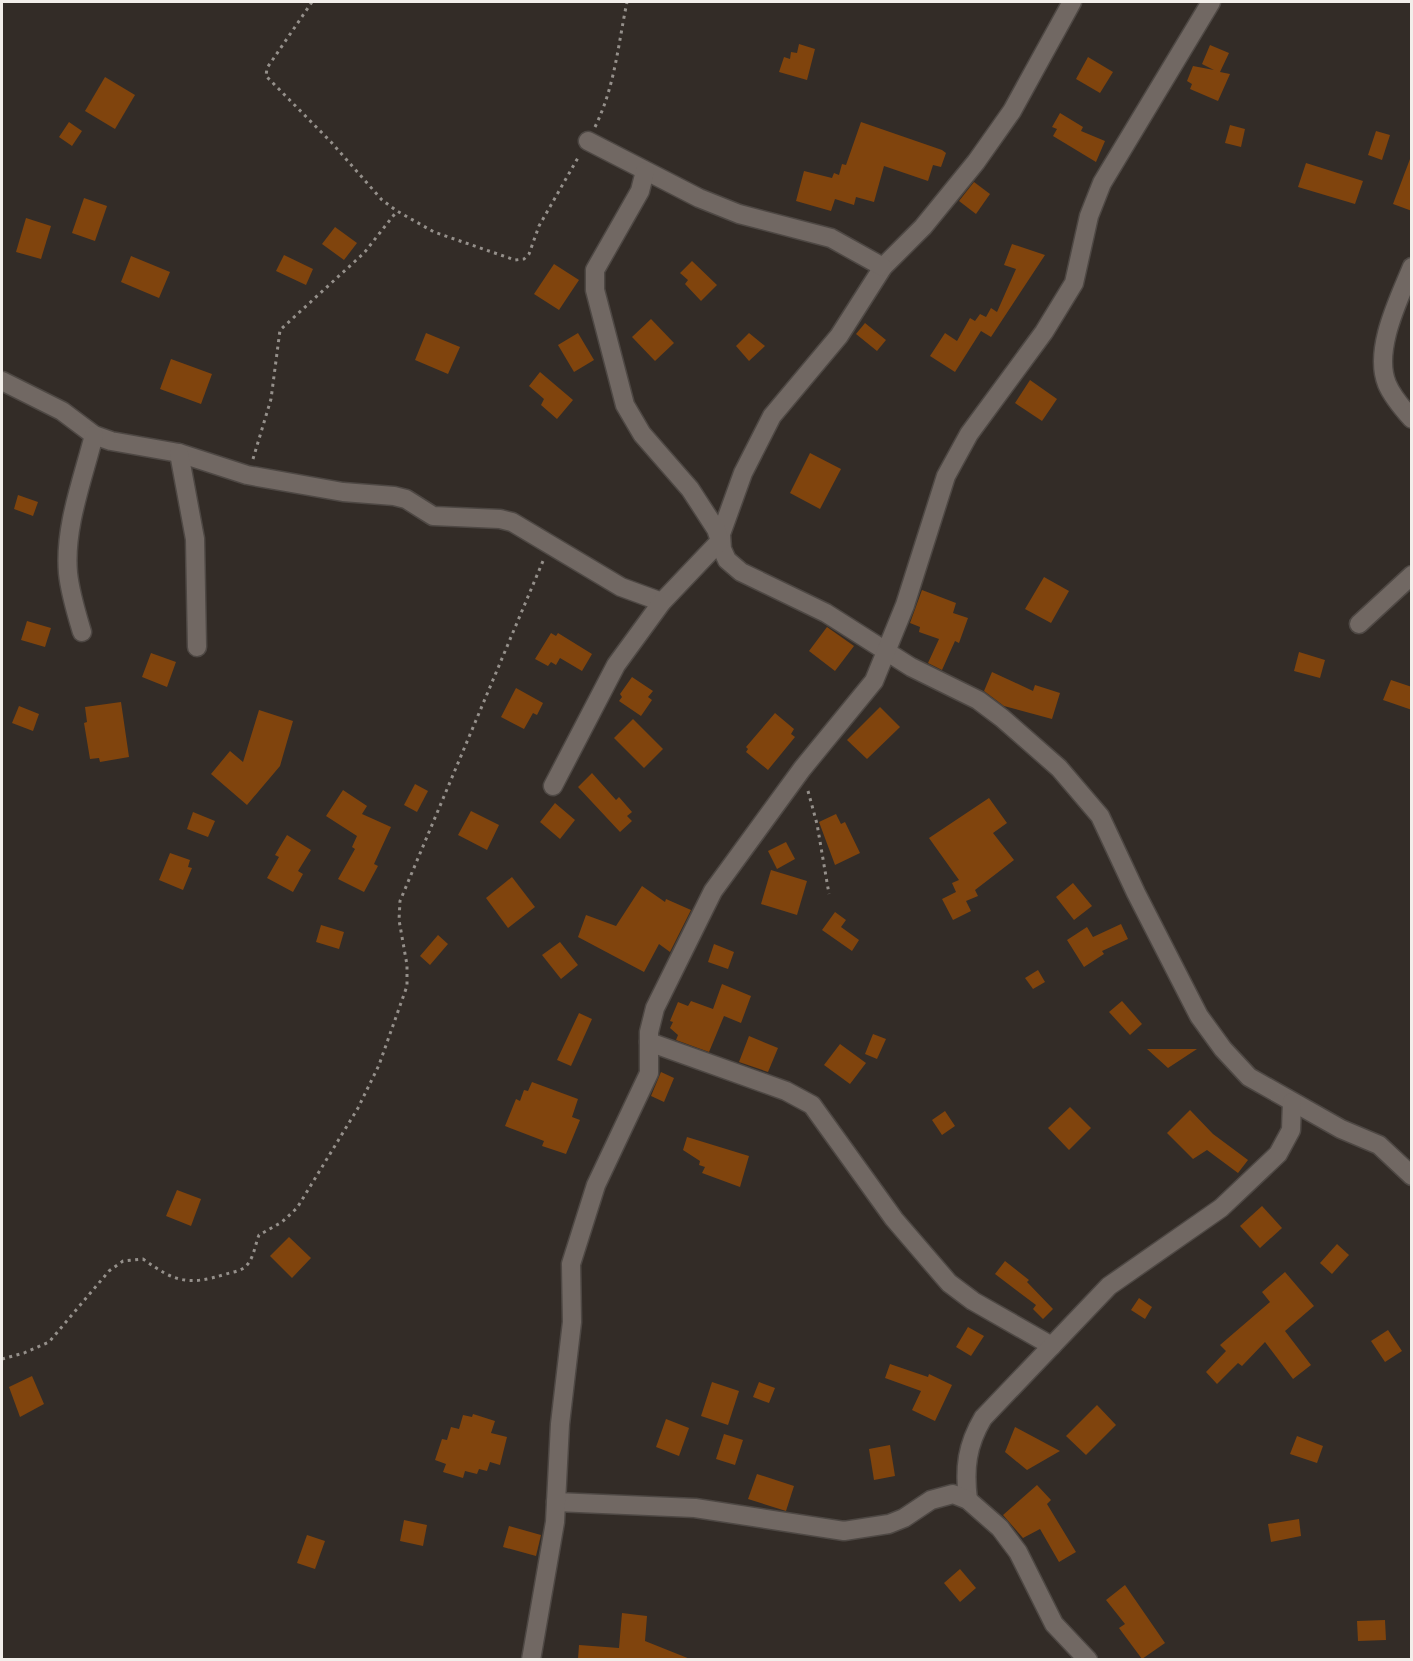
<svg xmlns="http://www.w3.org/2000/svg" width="1413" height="1661" viewBox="0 0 1413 1661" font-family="'DejaVu Sans',sans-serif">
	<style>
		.building { fill: #80440d }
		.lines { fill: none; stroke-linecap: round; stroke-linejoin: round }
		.street-casing { stroke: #4e4844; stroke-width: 21 }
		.path { stroke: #95908b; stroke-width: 3; stroke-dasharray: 3 4.5; stroke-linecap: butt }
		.street { stroke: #716863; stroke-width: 18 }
	</style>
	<rect width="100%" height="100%" fill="#332c27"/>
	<g class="building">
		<path d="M 799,44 L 815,49 L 807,80 L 779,72 L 784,57 L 790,59 L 791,52 L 797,53 Z"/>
		<path d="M 1210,45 L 1229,53 L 1220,72 L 1230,74 L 1218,101 L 1190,89 L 1192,84 L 1187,81 L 1193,66 L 1214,70 L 1202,64 Z"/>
		<path d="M 1088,57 L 1113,72 L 1100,93 L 1076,79 Z"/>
		<path d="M 105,77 L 135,95 L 115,129 L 85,111 Z"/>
		<path d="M 1060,113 L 1083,127 L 1081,131 L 1105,141 L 1096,162 L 1053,136 L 1057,129 L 1052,127 Z"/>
		<path d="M 69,122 L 82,131 L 72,146 L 59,137 Z"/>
		<path d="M 861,122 L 942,150 L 946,153 L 941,167 L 933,165 L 928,181 L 884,166 L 874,202 L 856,197 L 854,205 L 835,199 L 831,211 L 796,201 L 804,171 L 832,178 L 834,173 L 839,175 L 842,164 L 846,165 Z"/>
		<path d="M 1230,125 L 1245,129 L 1241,147 L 1225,143 Z"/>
		<path d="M 1376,131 L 1390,135 L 1382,160 L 1368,155 Z"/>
		<path d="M 1410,159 L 1412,159 L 1412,211 L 1393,204 Z"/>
		<path d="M 1306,163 L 1363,181 L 1355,204 L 1298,187 Z"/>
		<path d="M 974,182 L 990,194 L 976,214 L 959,201 Z"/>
		<path d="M 84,198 L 107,206 L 95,241 L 72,233 Z"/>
		<path d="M 26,218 L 51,226 L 41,259 L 16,252 Z"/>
		<path d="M 335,227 L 357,243 L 344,260 L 322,244 Z"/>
		<path d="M 1012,244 L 1045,255 L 991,337 L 981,331 L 955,372 L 930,356 L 945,333 L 957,341 L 970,318 L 975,321 L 980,314 L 986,317 L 991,308 L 997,312 L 1016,269 L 1004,265 Z"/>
		<path d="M 284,255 L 313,269 L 306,285 L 276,271 Z"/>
		<path d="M 131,256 L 170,272 L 159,298 L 121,282 Z"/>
		<path d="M 692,261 L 717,285 L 701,301 L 685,284 L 688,280 L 680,273 Z"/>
		<path d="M 554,264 L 579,280 L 559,310 L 534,294 Z"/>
		<path d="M 651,319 L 674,343 L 655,361 L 632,337 Z"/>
		<path d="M 865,323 L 886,340 L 877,351 L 856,334 Z"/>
		<path d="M 426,333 L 460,347 L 448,374 L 415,360 Z"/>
		<path d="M 578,333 L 594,360 L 574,372 L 558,345 Z"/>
		<path d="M 749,333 L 765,346 L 749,361 L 736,346 Z"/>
		<path d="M 171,359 L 212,374 L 201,404 L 160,389 Z"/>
		<path d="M 540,372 L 573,400 L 557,419 L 541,405 L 544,399 L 529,386 Z"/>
		<path d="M 1030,380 L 1057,399 L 1042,421 L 1015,403 Z"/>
		<path d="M 810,453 L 841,469 L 820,509 L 790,493 Z"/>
		<path d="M 18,495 L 38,502 L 33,516 L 14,509 Z"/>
		<path d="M 1044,577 L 1069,591 L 1051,623 L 1025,609 Z"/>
		<path d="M 922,590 L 956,603 L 953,613 L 968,618 L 959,643 L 955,641 L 942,670 L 928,663 L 939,639 L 919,632 L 920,627 L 910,623 Z"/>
		<path d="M 27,621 L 51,628 L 45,647 L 21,640 Z"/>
		<path d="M 827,627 L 854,646 L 835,671 L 809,651 Z"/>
		<path d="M 551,633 L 556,636 L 558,633 L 592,654 L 582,671 L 560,658 L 556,665 L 551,662 L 548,666 L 535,659 Z"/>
		<path d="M 1299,652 L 1325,660 L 1320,678 L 1294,671 Z"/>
		<path d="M 151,653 L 176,662 L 167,687 L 142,677 Z"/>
		<path d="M 992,672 L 1033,691 L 1035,685 L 1060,693 L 1052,719 L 1004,706 L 984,691 Z"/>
		<path d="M 632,677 L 653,691 L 648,697 L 652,700 L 641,716 L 619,701 L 622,697 L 620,694 Z"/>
		<path d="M 1391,680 L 1412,687 L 1412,710 L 1383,700 Z"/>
		<path d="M 516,688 L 543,703 L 537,715 L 533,713 L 524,729 L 501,717 Z"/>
		<path d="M 121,702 L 129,757 L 100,762 L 99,758 L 90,759 L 84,723 L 87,722 L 85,707 Z"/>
		<path d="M 19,706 L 39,714 L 33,731 L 12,723 Z"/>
		<path d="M 880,707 L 900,727 L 867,759 L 847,740 Z"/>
		<path d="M 259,710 L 293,721 L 280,766 L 247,805 L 211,774 L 230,751 L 243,762 Z"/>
		<path d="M 775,713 L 794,729 L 791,734 L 795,737 L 768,770 L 746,752 L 748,749 L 746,747 Z"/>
		<path d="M 633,719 L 663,749 L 644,768 L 614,738 Z"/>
		<path d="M 592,773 L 616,800 L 619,797 L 632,812 L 627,816 L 632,821 L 620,832 L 578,787 Z"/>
		<path d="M 415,784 L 428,791 L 417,812 L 404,805 Z"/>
		<path d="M 343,790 L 367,806 L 362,814 L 391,827 L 374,864 L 378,866 L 364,892 L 338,879 L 355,849 L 352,847 L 357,836 L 326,816 Z"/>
		<path d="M 989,798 L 1007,823 L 993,833 L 1014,860 L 975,890 L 978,896 L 966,901 L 971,911 L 953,920 L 942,899 L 956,892 L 952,883 L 959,880 L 929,838 Z"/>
		<path d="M 555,803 L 575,820 L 560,839 L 540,822 Z"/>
		<path d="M 471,811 L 499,825 L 487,850 L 458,835 Z"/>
		<path d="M 193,812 L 215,821 L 208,837 L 187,829 Z"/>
		<path d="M 836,814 L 841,824 L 845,822 L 860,853 L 835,865 L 819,822 Z"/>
		<path d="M 287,835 L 311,850 L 298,871 L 303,874 L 293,892 L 267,878 L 279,857 L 275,855 Z"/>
		<path d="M 786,842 L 795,859 L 777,869 L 768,851 Z"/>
		<path d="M 170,853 L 190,860 L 188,867 L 192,868 L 183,890 L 159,880 Z"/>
		<path d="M 771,870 L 807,881 L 797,915 L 761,904 Z"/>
		<path d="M 512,877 L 535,907 L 508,928 L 486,898 Z"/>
		<path d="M 1073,883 L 1092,906 L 1074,920 L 1056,897 Z"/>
		<path d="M 642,886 L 665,902 L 666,899 L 691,910 L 670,952 L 659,944 L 644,972 L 578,937 L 586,915 L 616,926 Z"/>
		<path d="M 835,912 L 846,920 L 841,927 L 859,940 L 852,951 L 822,930 Z"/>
		<path d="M 1121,924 L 1128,939 L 1102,951 L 1104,954 L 1084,967 L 1067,940 L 1087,927 L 1093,937 Z"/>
		<path d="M 321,925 L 344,932 L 339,949 L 316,942 Z"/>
		<path d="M 438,935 L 448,944 L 430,965 L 420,956 Z"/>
		<path d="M 560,942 L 578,965 L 561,979 L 542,955 Z"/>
		<path d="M 714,944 L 734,952 L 728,969 L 708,962 Z"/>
		<path d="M 1038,970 L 1045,982 L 1033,989 L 1025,978 Z"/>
		<path d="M 722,984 L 751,996 L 741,1023 L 724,1016 L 709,1052 L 676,1040 L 678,1035 L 670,1028 L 673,1022 L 670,1021 L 678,1002 L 688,1006 L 691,1001 L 713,1009 Z"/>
		<path d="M 1122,1001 L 1142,1024 L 1130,1035 L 1109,1012 Z"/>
		<path d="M 579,1013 L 592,1019 L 571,1066 L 557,1060 Z"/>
		<path d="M 873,1034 L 886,1039 L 877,1059 L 865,1054 Z"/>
		<path d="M 749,1036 L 778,1048 L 768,1072 L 739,1062 Z"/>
		<path d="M 840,1044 L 866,1063 L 850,1084 L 824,1065 Z"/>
		<path d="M 1147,1049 L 1197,1049 L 1168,1068 Z"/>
		<path d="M 661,1072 L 674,1078 L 664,1102 L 651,1096 Z"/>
		<path d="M 532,1082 L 578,1099 L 572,1117 L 580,1120 L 566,1154 L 542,1146 L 544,1141 L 505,1126 L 516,1099 L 520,1101 L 524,1090 L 528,1091 Z"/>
		<path d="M 1070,1107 L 1091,1128 L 1069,1150 L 1048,1128 Z"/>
		<path d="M 1190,1110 L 1213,1134 L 1248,1160 L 1238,1173 L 1207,1150 L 1193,1159 L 1167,1133 Z"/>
		<path d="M 945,1111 L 955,1126 L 942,1135 L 932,1120 Z"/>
		<path d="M 687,1137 L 749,1156 L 740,1187 L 702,1173 L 705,1167 L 699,1165 L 700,1161 L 683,1150 Z"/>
		<path d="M 177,1190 L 201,1199 L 191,1226 L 166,1216 Z"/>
		<path d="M 1262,1206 L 1282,1228 L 1260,1248 L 1240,1226 Z"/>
		<path d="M 289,1237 L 311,1258 L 292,1278 L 270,1256 Z"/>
		<path d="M 1337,1244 L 1349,1255 L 1332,1274 L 1320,1263 Z"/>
		<path d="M 1005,1261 L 1029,1280 L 1027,1282 L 1053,1309 L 1043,1319 L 1033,1309 L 1036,1305 L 995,1274 Z"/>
		<path d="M 1285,1272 L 1314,1306 L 1285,1331 L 1311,1365 L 1293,1379 L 1265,1342 L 1242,1366 L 1238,1363 L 1217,1384 L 1206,1372 L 1226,1351 L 1220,1345 L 1270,1302 L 1262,1292 Z"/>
		<path d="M 1139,1298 L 1152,1307 L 1145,1319 L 1131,1310 Z"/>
		<path d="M 968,1327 L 984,1336 L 971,1356 L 956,1347 Z"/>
		<path d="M 1388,1330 L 1402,1351 L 1385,1362 L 1371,1341 Z"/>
		<path d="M 890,1364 L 928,1377 L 929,1374 L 952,1385 L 935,1421 L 912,1410 L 921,1391 L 885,1378 Z"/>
		<path d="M 32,1376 L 44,1404 L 20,1417 L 9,1387 Z"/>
		<path d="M 712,1382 L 739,1391 L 728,1425 L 701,1416 Z"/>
		<path d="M 759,1382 L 775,1388 L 769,1403 L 753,1397 Z"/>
		<path d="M 1097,1405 L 1116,1425 L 1086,1455 L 1066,1436 Z"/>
		<path d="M 473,1414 L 495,1421 L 491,1433 L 507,1437 L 500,1465 L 490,1462 L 487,1471 L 479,1469 L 477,1474 L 465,1471 L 463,1478 L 443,1472 L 446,1464 L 435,1460 L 442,1439 L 447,1440 L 451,1427 L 459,1429 L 463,1415 L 472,1417 Z"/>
		<path d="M 666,1419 L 689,1428 L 679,1456 L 656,1447 Z"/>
		<path d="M 1015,1427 L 1060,1451 L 1027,1470 L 1005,1452 Z"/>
		<path d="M 724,1434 L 743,1440 L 735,1465 L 716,1459 Z"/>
		<path d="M 1297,1436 L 1323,1446 L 1317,1463 L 1290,1454 Z"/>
		<path d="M 890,1445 L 895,1476 L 874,1480 L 869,1449 Z"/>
		<path d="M 757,1474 L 794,1486 L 786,1511 L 748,1499 Z"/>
		<path d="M 1037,1485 L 1051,1500 L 1047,1504 L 1076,1552 L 1059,1562 L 1040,1529 L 1023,1538 L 1003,1515 Z"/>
		<path d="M 1299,1519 L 1301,1536 L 1271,1542 L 1268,1524 Z"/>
		<path d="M 404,1520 L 427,1525 L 423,1546 L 400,1541 Z"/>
		<path d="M 509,1526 L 541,1535 L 536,1556 L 503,1547 Z"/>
		<path d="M 307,1535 L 325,1541 L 315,1569 L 297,1563 Z"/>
		<path d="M 960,1569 L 976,1588 L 960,1602 L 944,1583 Z"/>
		<path d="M 1125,1585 L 1165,1643 L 1142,1659 L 1119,1628 L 1125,1624 L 1106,1600 Z"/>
		<path d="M 622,1613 L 647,1616 L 645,1641 L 690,1659 L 578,1659 L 579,1645 L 619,1648 Z"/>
		<path d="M 1385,1620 L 1386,1640 L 1358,1641 L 1357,1621 Z"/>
	</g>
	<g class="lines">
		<g class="street-casing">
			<g id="street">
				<path d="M 1072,2 L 1012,111 L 976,162 L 923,227 L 883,267 L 839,336 L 772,416 L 743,473 L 721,534 L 722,549 L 727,560 L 741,572 L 826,613 L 911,667 L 978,700 L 1002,718 L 1059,768 L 1100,816 L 1136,893 L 1199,1016 L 1223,1049 L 1249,1077 L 1341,1129 L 1379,1145 L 1412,1176"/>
				<path d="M 588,141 L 699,198 L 739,214 L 831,238 L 883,267"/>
				<path d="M 1412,267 C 1399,299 1373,350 1387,384 C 1392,396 1403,409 1412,419"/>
				<path d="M 2,381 L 62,411 L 94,435 L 111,441 L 179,453 L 247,475 L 343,492 L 394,496 L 406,499 L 433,516 L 500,519 L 512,522 L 621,587 L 662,602"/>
				<path d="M 179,453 L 195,539 L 197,647"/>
				<path d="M 1359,624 L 1412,575"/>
				<path d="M 82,632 C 76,612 70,593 68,573 C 64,527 83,479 94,435"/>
				<path d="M 553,786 L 616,665 L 662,602 L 720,541 L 716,529 L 690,489 L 642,434 L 625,405 L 595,290 L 595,270 L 640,191 L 645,171"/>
				<path d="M 649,1042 L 786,1091 L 812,1105 L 894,1219 L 949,1283 L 973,1301 L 1052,1346"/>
				<path d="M 968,1500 C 964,1468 967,1445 983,1418 L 1109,1286 L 1221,1208 L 1278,1154 L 1291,1130 L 1292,1102"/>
				<path d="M 556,1502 L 695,1508 L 844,1531 L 889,1524 L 904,1518 L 931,1500 L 953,1494 L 968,1500 L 1000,1528 L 1018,1552 L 1054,1624 L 1088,1660"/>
				<path d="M 531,1660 L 555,1522 L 560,1424 L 572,1322 L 571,1264 L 596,1185 L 649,1073 L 649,1032 L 655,1008 L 713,891 L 802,769 L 874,681 L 905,605 L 946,476 L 969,434 L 1044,332 L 1074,283 L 1089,216 L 1102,183 L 1211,2"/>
			</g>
		</g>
		<g class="path">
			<path d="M 312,2 L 267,68 L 266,76 L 331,142 L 382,200 L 397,211 L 434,232 L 515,260 L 524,259 L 529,254 L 539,226 L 579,156"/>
			<path d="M 595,127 C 615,86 618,45 627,2"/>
			<path d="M 253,459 L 271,399 L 280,330 L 364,253 L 397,211"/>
			<path d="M 808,791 L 817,824 L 829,894"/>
			<path d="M 2,1359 L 24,1353 L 49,1342 L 109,1271 L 123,1261 L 143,1259 C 175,1282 188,1286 226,1274 C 233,1272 242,1271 247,1265 C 254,1257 255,1245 259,1235 L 282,1222 L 297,1208 L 358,1108 L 379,1065 L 407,986 L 407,965 L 399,920 L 400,901 L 543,561"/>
		</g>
		<use href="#street" class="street"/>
	</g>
	<rect width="1413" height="1661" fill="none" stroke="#f2eeea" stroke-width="6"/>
</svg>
